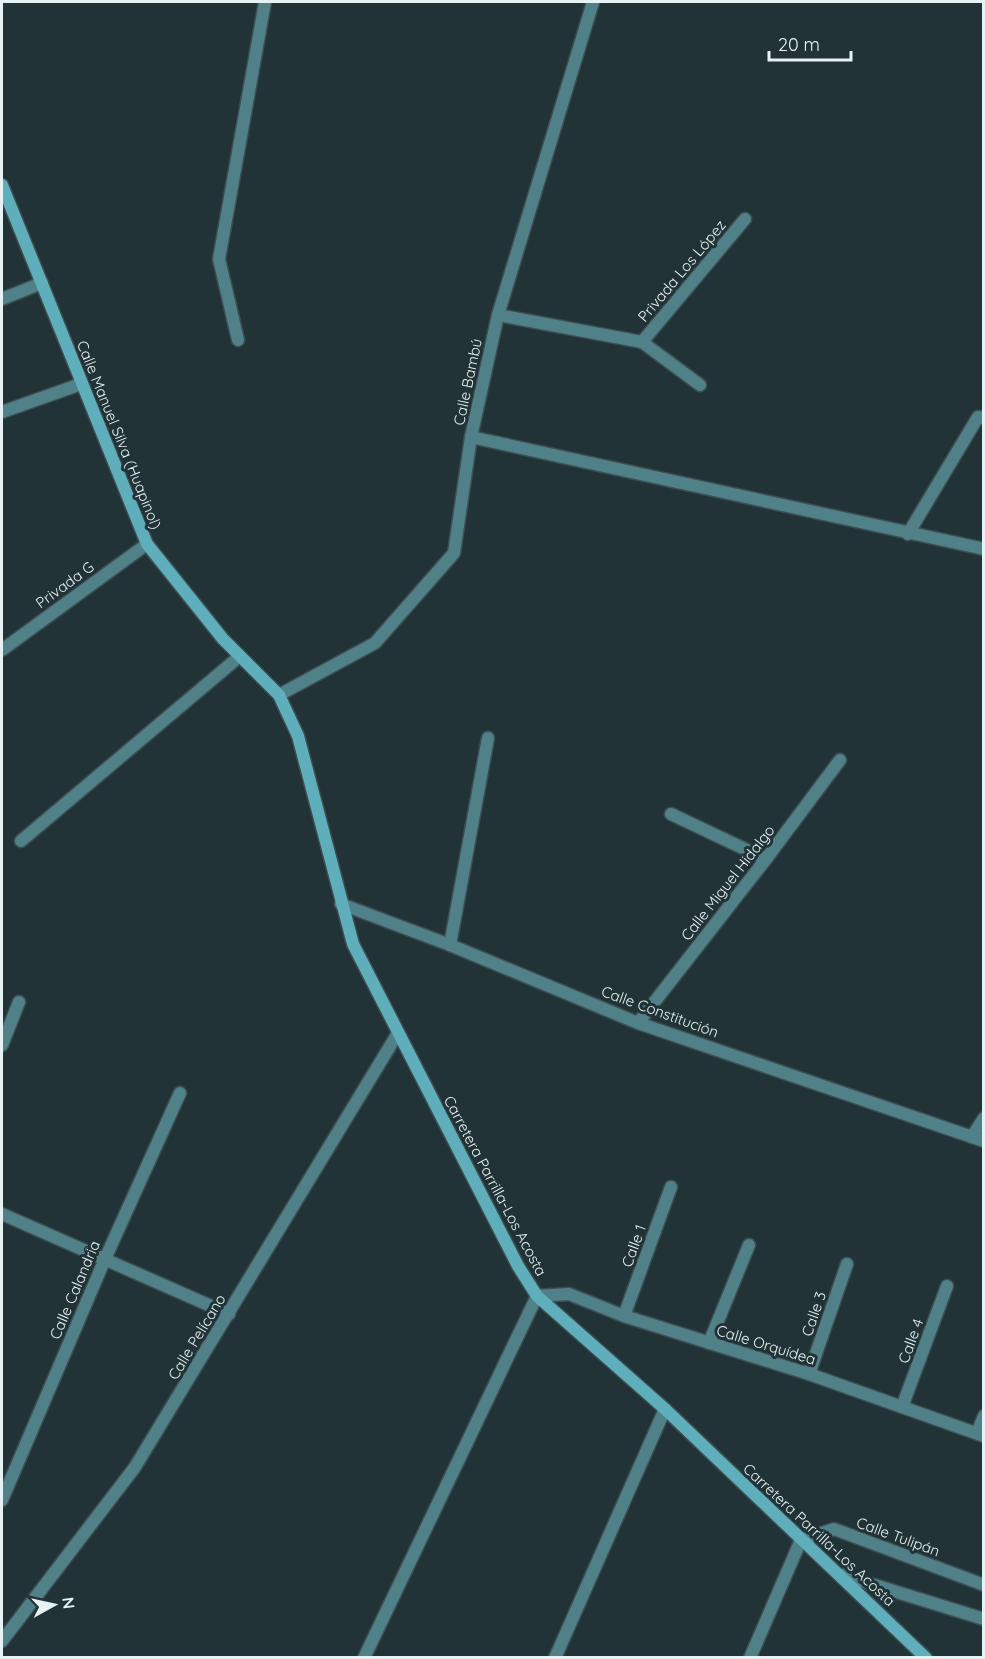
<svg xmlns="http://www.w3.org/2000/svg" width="985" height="1659" viewBox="0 0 985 1659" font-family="Quicksand,sans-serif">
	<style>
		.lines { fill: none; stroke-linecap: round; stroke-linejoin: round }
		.street-casing { stroke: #3d4e51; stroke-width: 15 }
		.secondary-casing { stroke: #3d4e51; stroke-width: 15 }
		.street { stroke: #508189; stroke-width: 12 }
		.secondary { stroke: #5eafbb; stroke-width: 12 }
		.labels { text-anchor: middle; stroke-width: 6; stroke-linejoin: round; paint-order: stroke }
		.street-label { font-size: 15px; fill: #e7f2f4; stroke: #213336 }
	</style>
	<rect width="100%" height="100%" fill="#213336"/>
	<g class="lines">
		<g class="street-casing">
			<g id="street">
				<path d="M 2,299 L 42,283"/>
				<path d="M 498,315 L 642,342 L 745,219"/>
				<path d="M 238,340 L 219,259 L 265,2"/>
				<path d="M 642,342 L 700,385"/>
				<path d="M 2,412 L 81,384"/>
				<path d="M 471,437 L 984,549"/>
				<path d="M 908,534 L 978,417 L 984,418"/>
				<path d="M 2,650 L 147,544"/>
				<path d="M 279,695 L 375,643 L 454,553 L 471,437 L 498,315 L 593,2"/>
				<path d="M 671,814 L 766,859"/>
				<path d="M 21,841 L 240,656"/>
				<path d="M 341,904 L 450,945 L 638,1023 L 984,1141"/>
				<path d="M 450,945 L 488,738"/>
				<path d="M 638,1023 L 766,859 L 840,760"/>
				<path d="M 2,1045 L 19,1002"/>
				<path d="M 972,1137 L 984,1118"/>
				<path d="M 2,1214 L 229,1314"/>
				<path d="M 624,1316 L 671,1187"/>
				<path d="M 709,1343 L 749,1245"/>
				<path d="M 809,1374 L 847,1264"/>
				<path d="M 902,1407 L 947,1286"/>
				<path d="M 977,1433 L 984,1416"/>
				<path d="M 2,1500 L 105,1259 L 180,1093"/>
				<path d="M 842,1575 L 984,1619"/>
				<path d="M 2,1641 L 135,1467 L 398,1033"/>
				<path d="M 364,1658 L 537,1296 L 569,1294 L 624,1316 L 809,1374 L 984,1436"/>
				<path d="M 555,1658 L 665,1409"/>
				<path d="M 750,1658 L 801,1540 L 834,1529 L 984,1585"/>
			</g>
		</g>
		<g class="secondary-casing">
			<path id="secondary" d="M 2,185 L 147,544 L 223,639 L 279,695 L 298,736 L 353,944 L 518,1266 L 537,1296 L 665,1409 L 926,1658"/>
		</g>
		<use href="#street" class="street"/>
		<use href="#secondary" class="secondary"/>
	</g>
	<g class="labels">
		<g class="street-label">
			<text transform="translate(682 271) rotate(-50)" y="5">Privada Los López</text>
			<text transform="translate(468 382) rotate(-78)" y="5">Calle Bambú</text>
			<text transform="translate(119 435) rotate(68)" y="5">Calle Manuel Silva (Huapinol)</text>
			<text transform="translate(65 585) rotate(-36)" y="5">Privada G</text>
			<text transform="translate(728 883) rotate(-52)" y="5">Calle Miguel Hidalgo</text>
			<text transform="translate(660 1012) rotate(20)" y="5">Calle Constitución</text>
			<text transform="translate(495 1186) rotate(62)" y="5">Carretera Parrilla-Los Acosta</text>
			<text transform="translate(634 1246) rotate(-70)" y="5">Calle 1</text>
			<text transform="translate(75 1290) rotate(-67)" y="5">Calle Calandria</text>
			<text transform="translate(814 1314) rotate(-71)" y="5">Calle 3</text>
			<text transform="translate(197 1337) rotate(-59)" y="5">Calle Pelícano</text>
			<text transform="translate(911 1341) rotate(-70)" y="5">Calle 4</text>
			<text transform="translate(766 1345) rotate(17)" y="5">Calle Orquídea</text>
			<text transform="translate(819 1535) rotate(43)" y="5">Carretera Parrilla-Los Acosta</text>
			<text transform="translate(898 1537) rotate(20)" y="5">Calle Tulipán</text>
		</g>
	</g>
	<rect width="985" height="1659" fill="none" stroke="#e7f2f4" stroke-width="6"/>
	<g transform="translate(54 1605) rotate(82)" stroke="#213336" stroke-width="4.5" paint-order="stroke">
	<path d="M0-4.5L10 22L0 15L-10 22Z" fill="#e7f2f4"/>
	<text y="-9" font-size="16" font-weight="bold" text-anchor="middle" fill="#e7f2f4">N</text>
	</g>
	<path d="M769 51v9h82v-9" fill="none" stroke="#e7f2f4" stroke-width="3"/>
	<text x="778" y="51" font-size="18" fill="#e7f2f4" stroke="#213336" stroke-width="4.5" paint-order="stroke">20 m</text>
</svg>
